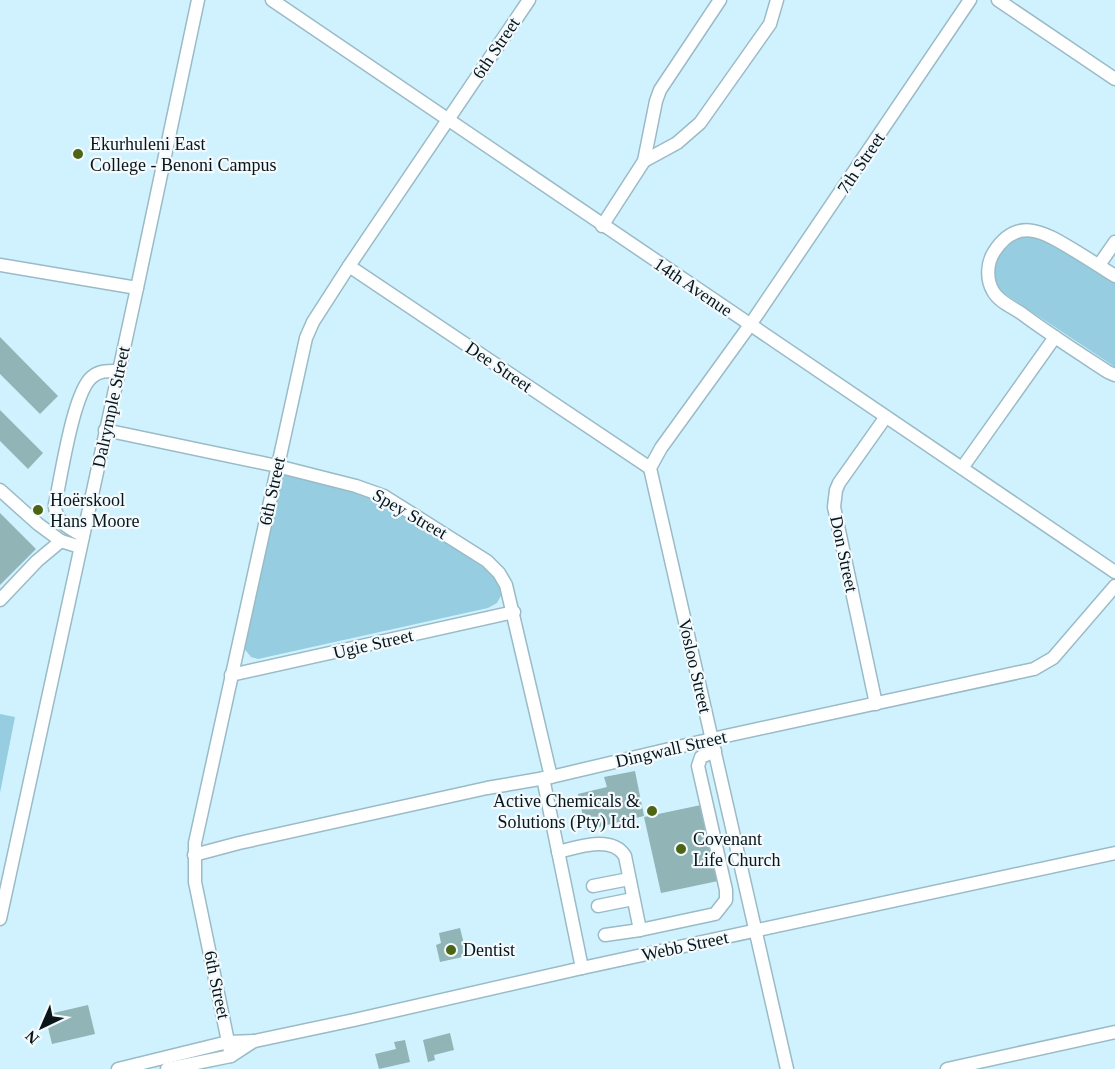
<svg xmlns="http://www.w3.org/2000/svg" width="1115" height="1069" viewBox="0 0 1115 1069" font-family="'Times New Roman',serif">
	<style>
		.green { fill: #96cde1 }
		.building { fill: #91b4b7 }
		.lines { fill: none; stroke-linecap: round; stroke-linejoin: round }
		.minor-casing { stroke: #9abbc6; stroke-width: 15 }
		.minor { stroke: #fff; stroke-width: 12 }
		.poi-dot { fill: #4b6515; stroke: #f3fafd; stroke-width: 2 }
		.labels { text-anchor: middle; stroke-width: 4.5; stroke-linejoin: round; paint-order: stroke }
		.street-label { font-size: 18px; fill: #091519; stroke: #f3fafd }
		.poi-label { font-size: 18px; fill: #091519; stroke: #f3fafd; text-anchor: start }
	</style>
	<rect width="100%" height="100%" fill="#d0f2ff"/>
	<g class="green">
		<path d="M 1022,232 L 1048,239 L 1115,283 L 1115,367 L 1002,292 C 990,275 995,266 1000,248 Z"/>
		<path d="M 287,473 L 370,494 L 480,565 L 498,579 L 502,594 L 497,603 L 488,608 L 258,659 L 251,657 L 242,646 L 282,476 Z"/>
		<path d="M 0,714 L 15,717 L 0,793 Z"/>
	</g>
	<g class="building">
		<path d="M 0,337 L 58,396 L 40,414 L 0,374 Z"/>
		<path d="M 0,410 L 43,453 L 28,469 L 0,441 Z"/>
		<path d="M 0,513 L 36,549 L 0,585 Z"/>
		<path d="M 635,771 L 644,816 L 586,830 L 578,794 L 607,787 L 604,777 Z"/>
		<path d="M 701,805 L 718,881 L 661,893 L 644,817 Z"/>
		<path d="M 460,928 L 467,956 L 440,962 L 436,945 L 441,943 L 439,933 Z"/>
		<path d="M 88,1005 L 95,1034 L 52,1044 L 45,1015 Z"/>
		<path d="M 450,1033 L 454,1050 L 434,1055 L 435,1060 L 428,1062 L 423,1040 Z"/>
		<path d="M 405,1040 L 410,1062 L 379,1069 L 375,1054 L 396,1049 L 394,1042 Z"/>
	</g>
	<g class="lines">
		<g class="minor-casing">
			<g id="minor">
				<path d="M 272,0 L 1115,572"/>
				<path d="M 998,0 L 1115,79"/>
				<path d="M 644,161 L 677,143 L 700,123 L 770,24 L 777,0"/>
				<path d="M 602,226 L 644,161 L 656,101 L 660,90 L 720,0"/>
				<path d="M 0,265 L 137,288"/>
				<path d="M 1099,265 L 1115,242"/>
				<path d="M 349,266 L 650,468"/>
				<path d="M 1115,276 C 1101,267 1087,258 1072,249 C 1044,232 1017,216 994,252 C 987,263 986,279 993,291 C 998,301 1012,307 1021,313 C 1049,334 1079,353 1108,372 L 1115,375"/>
				<path d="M 105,430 L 277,466 L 356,486 L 384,496 L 487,561 L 499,573 L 506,585 L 551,777"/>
				<path d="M 962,468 L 1055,337"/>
				<path d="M 0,490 L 38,524 L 61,541 L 80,547"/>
				<path d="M 83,536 C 70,529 54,521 55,504 C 61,478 73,392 92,377 C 100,370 109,371 119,371"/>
				<path d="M 0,600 L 37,561 L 61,541"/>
				<path d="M 231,675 L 514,612"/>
				<path d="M 876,704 L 834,507 L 836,490 L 839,483 L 885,418"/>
				<path d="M 543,778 L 582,968"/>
				<path d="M 558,852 C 578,847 612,835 625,856 L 640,930 L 715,914 L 726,900 L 726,890 L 698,766 L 701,757 L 715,751"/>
				<path d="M 194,855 L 239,843 L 487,788 L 551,777 L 712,739 L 1034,669 L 1053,658 L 1115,586"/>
				<path d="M 593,886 L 629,879"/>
				<path d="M 598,906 L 633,899"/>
				<path d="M 0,919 L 137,288 L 198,0"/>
				<path d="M 605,935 L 640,930"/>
				<path d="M 231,1056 L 195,882 L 195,843 L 306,338 L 313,322 L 349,266 L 529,0"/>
				<path d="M 118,1069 L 228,1042 L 255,1041 L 354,1020 L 582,968 L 1115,853"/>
				<path d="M 167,1069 L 231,1056 L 254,1041"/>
				<path d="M 787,1069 L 650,468 L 661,448 L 750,325 L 970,0"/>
				<path d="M 947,1069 L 1115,1032"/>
			</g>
		</g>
		<use href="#minor" class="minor"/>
	</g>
	<g class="poi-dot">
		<circle cx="78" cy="154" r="6"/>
		<circle cx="38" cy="510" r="6"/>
		<circle cx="652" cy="811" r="6"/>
		<circle cx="681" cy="849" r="6"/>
		<circle cx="451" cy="950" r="6"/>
	</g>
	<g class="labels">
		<g class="street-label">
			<text transform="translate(496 48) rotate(-56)" y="6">6th Street</text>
			<text transform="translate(861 163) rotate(-56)" y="6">7th Street</text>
			<text transform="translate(693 287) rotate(34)" y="6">14th Avenue</text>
			<text transform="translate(499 367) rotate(34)" y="6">Dee Street</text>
			<text transform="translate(111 407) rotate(-78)" y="6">Dalrymple Street</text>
			<text transform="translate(272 491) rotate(-78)" y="6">6th Street</text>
			<text transform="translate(410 514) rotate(30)" y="6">Spey Street</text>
			<text transform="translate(844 554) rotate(78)" y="6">Don Street</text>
			<text transform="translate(373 644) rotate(-13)" y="6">Ugie Street</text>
			<text transform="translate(695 666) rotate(77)" y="6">Vosloo Street</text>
			<text transform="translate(671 749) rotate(-13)" y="6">Dingwall Street</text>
			<text transform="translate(685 946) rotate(-12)" y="6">Webb Street</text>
			<text transform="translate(217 985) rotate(78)" y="6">6th Street</text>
		</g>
		<g class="poi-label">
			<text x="90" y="150">Ekurhuleni East<tspan x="90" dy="21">College - Benoni Campus</tspan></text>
			<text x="50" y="506">Hoërskool<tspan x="50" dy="21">Hans Moore</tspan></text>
			<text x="640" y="807" text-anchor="end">Active Chemicals &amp;<tspan x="640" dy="21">Solutions (Pty) Ltd.</tspan></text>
			<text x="693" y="845">Covenant<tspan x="693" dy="21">Life Church</tspan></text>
			<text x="463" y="956">Dentist</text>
		</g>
	</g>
	<g transform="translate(42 1027) rotate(224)" stroke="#f3fafd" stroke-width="4.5" paint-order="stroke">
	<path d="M0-4.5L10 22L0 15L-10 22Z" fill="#091519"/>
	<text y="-9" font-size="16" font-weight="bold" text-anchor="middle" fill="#091519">N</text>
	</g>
</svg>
